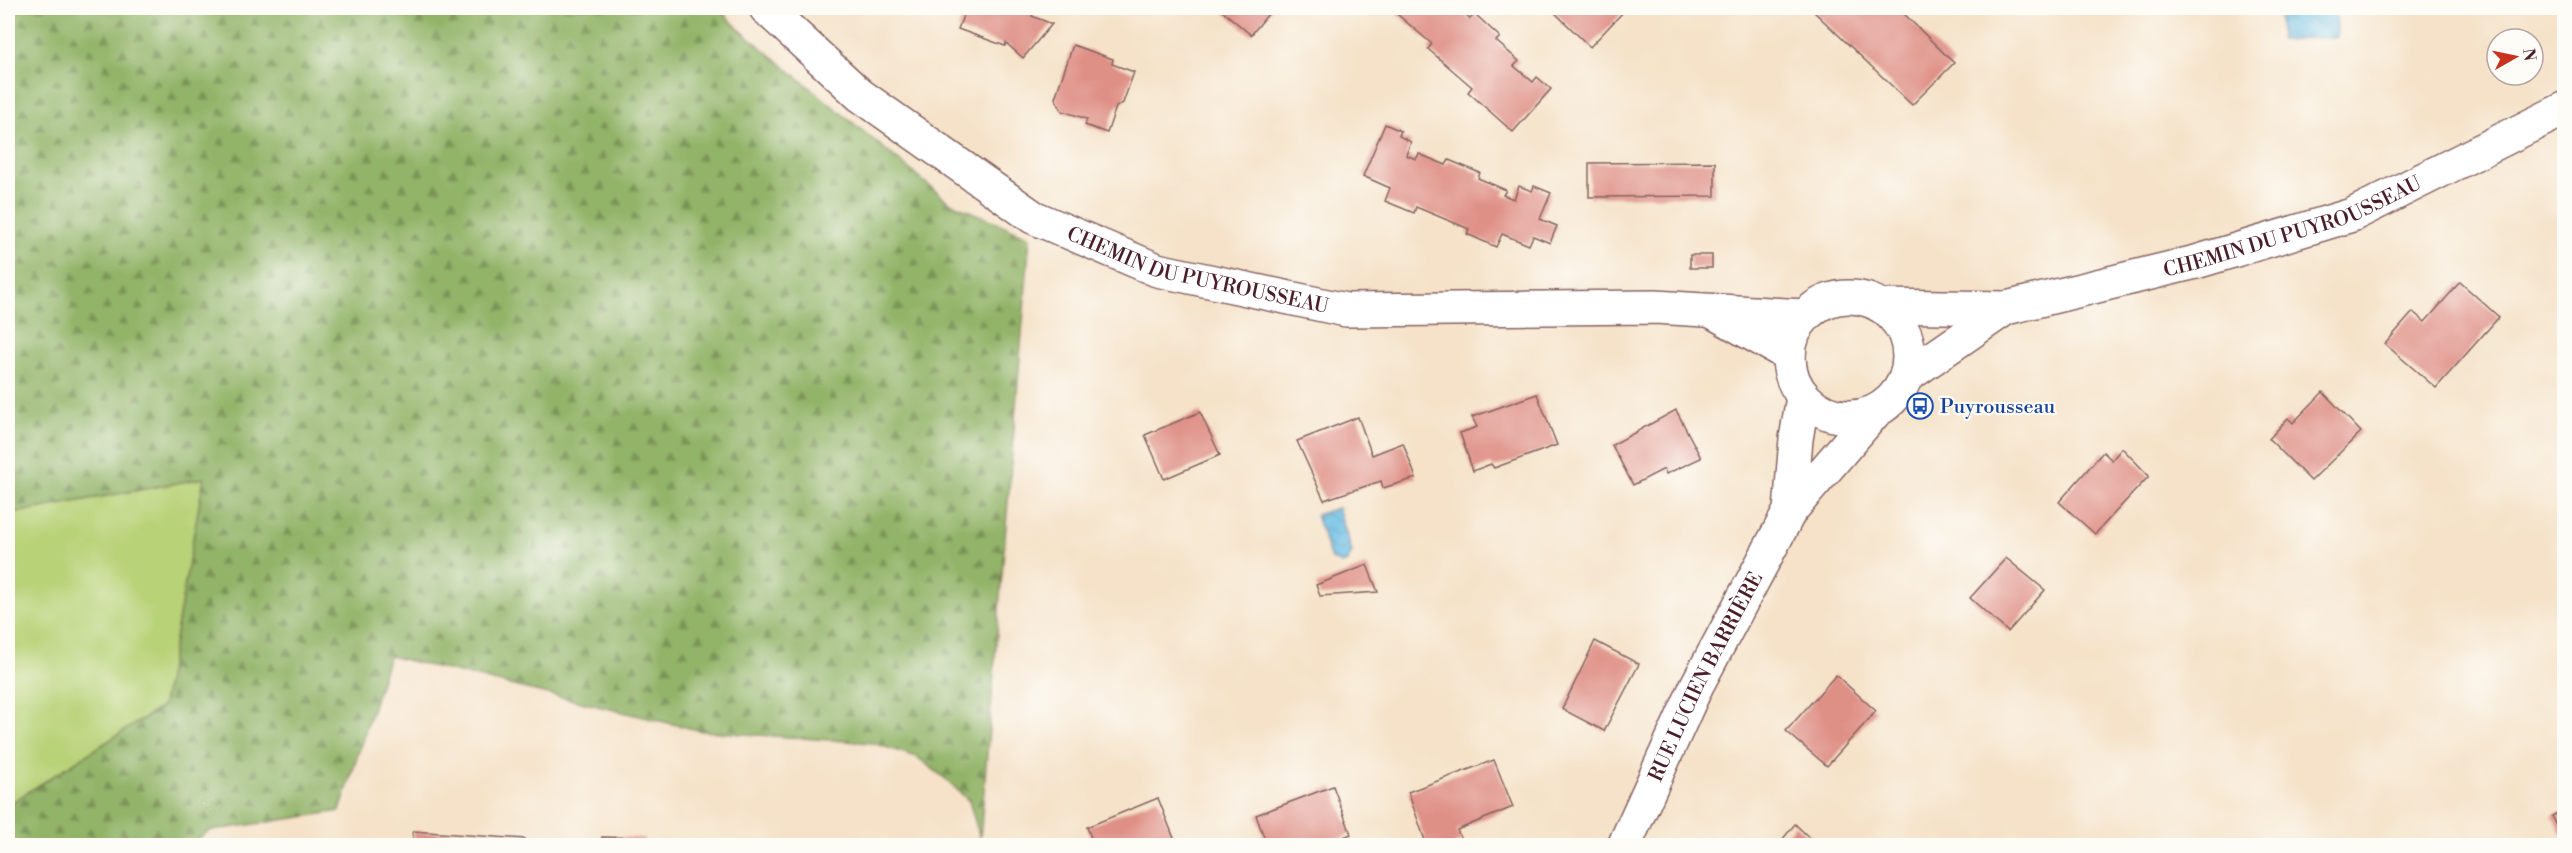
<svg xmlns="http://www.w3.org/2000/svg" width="2572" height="853" viewBox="0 0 2572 853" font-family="'Libre Bodoni',serif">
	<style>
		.green { fill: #b8d277; stroke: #817851; stroke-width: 1.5 }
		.forest { fill: url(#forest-firs); stroke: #6e6a4a; stroke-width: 1.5 }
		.water { fill: url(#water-waves); stroke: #576c86; stroke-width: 1.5 }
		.building { fill: #df9086 }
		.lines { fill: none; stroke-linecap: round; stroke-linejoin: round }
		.minor-casing { stroke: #866362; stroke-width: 36 }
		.minor { stroke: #fff; stroke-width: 33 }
		.labels { text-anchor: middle; stroke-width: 4.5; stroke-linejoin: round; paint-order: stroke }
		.street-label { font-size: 20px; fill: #4a1f2b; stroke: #fdfcf7 }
		.transit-label { font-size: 20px; fill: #164399; stroke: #fdfcf7; text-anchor: start }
	</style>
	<defs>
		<pattern id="forest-firs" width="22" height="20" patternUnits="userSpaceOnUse" patternTransform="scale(1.5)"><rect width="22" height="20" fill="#92b468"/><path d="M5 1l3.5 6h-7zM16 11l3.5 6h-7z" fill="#799256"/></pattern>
		<pattern id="water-waves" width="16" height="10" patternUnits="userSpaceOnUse" patternTransform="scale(1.5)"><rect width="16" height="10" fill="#64bae1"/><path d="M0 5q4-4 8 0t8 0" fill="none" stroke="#589fc1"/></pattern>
	</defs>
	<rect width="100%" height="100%" fill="#fdfcf7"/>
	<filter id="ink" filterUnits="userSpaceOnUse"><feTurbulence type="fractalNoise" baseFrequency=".0167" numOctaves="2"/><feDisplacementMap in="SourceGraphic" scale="12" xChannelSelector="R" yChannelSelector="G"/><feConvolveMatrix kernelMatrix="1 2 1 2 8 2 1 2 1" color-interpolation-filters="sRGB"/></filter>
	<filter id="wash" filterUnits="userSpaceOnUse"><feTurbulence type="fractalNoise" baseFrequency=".008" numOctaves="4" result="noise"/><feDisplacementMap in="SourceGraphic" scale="24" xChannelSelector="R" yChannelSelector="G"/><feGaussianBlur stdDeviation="1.35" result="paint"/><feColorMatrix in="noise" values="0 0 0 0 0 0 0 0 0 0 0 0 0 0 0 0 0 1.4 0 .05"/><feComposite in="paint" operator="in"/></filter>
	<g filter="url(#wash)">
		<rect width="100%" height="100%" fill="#f5e2c8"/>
		<path class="green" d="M 204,478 L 163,706 L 8,805 L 8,514 Z"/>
		<path class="forest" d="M 8,8 L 718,8 L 739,29 L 949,202 L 1030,237 L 980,838 L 969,801 L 947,780 L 917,757 L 873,743 L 702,731 L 389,656 L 340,811 L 209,831 L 191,845 L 8,845 L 8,805 L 163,706 L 204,478 L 8,514 Z"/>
		<g class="water">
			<path d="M 2279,8 L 2336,8 L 2337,37 L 2280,40 Z"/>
			<path d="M 1338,508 L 1352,552 L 1347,562 L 1342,564 L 1331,559 L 1316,515 Z"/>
		</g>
		<g id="blocks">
			<g class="building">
				<path d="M 966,8 L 1035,8 L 1032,16 L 1052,24 L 1023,58 L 1006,43 L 1005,46 L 958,29 Z"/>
				<path d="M 1219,8 L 1273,8 L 1251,35 Z"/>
				<path d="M 1390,8 L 1465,8 L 1462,11 L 1470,19 L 1475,14 L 1500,37 L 1496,41 L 1519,61 L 1514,66 L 1533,82 L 1537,77 L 1551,89 L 1513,132 L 1468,92 L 1472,87 L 1428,49 L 1432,44 Z"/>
				<path d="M 1550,8 L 1627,8 L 1590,47 Z"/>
				<path d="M 1810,8 L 1898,8 L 1954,63 L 1912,105 Z"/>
				<path d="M 1073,45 L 1113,59 L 1112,64 L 1134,72 L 1123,103 L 1116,107 L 1107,133 L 1085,125 L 1087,119 L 1062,111 L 1055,98 Z"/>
				<path d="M 1385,124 L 1401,131 L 1399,136 L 1411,142 L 1406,155 L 1416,159 L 1419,154 L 1446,165 L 1449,160 L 1480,173 L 1478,178 L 1506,190 L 1503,195 L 1514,199 L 1519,186 L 1532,191 L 1534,186 L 1551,193 L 1540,219 L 1557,226 L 1550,243 L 1533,236 L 1529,245 L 1502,234 L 1496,247 L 1467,234 L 1469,229 L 1416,207 L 1414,213 L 1385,201 L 1390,188 L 1363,176 Z"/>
				<path d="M 1715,162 L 1715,196 L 1589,197 L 1589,163 Z"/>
				<rect x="1690" y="255" width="22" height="13"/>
				<path d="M 2460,282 L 2499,317 L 2436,388 L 2385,344 L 2413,312 L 2425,322 Z"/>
				<path d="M 2323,392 L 2361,432 L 2311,481 L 2269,439 L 2288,418 L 2293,423 Z"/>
				<path d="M 1537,394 L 1557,445 L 1494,468 L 1491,464 L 1473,471 L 1460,433 L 1477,427 L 1472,417 Z"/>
				<path d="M 1676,410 L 1701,458 L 1666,474 L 1664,469 L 1633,485 L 1612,445 Z"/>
				<path d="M 1200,412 L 1220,455 L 1164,479 L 1145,435 Z"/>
				<path d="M 1358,417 L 1372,455 L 1403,443 L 1416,478 L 1383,488 L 1381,481 L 1324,500 L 1297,441 Z"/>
				<path d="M 2122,448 L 2149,476 L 2095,534 L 2059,502 L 2103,452 L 2112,460 Z"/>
				<path d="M 2006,558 L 2045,590 L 2008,632 L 1970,598 Z"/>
				<path d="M 1367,565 L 1378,592 L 1320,596 L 1316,585 Z"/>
				<path d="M 1595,641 L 1639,664 L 1604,731 L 1562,709 Z"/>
				<path d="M 1836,675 L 1876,711 L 1827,766 L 1786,731 Z"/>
				<path d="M 1494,760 L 1513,807 L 1457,830 L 1462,841 L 1451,846 L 1427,846 L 1408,792 Z"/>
				<path d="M 1333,786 L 1351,834 L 1321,846 L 1267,846 L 1256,815 Z"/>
				<path d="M 1158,798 L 1177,846 L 1094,846 L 1087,827 Z"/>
				<path d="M 2564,809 L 2564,839 L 2552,816 Z"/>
				<path d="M 1795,824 L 1818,846 L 1777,846 Z"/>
				<path d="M 413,831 L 525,839 L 525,846 L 413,846 Z"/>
				<path d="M 602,837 L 644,838 L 643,846 L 601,846 Z"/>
				<path d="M 809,842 L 883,843 L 883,846 L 809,846 Z"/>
			</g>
		</g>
	</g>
	<g filter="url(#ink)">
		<use href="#blocks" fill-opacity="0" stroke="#866362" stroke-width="1.5"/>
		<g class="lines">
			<g class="minor-casing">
				<g id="minor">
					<path id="s1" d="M 766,8 L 860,95 L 1033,217 L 1157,270 L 1346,310 L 1655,307 L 1804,316"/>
					<circle cx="1849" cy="357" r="60"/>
					<path id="s2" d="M 1882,306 L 2006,308 L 2196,262 L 2352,215 L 2564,109"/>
					<path d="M 1715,313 L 1789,355"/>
					<path d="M 1907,376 L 2006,308"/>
					<path d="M 1790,511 L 1796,439 L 1803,397"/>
					<path id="s3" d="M 1624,846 L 1697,685 L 1790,511 L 1875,412"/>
				</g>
			</g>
			<use href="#minor" class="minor"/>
		</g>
	</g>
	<defs>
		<g id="bus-ring" transform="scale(1.35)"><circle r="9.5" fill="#fdfcf7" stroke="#1a4fb4" stroke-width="1.5"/><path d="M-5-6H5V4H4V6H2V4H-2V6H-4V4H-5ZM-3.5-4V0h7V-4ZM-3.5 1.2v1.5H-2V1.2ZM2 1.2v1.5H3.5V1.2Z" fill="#1a4fb4"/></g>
	</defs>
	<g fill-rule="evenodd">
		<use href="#bus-ring" x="1920" y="406"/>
	</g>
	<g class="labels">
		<g class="street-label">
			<text dy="7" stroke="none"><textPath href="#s2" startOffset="422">CHEMIN DU PUYROUSSEAU</textPath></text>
			<text dy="7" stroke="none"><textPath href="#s1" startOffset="514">CHEMIN DU PUYROUSSEAU</textPath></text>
			<text dy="7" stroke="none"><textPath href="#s3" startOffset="188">RUE LUCIEN BARRIÈRE</textPath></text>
		</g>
		<g class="transit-label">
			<text x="1940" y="413">Puyrousseau</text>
		</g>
	</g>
	<rect width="2572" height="853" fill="none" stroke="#fdfcf7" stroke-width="30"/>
	<g transform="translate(2515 57) rotate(81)"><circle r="28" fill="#fdfcf7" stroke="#b5a4a5" stroke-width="1.5"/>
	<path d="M0-4.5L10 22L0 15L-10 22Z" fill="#c8321e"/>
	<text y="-9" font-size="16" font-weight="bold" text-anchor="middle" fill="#4a1f2b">N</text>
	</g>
</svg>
